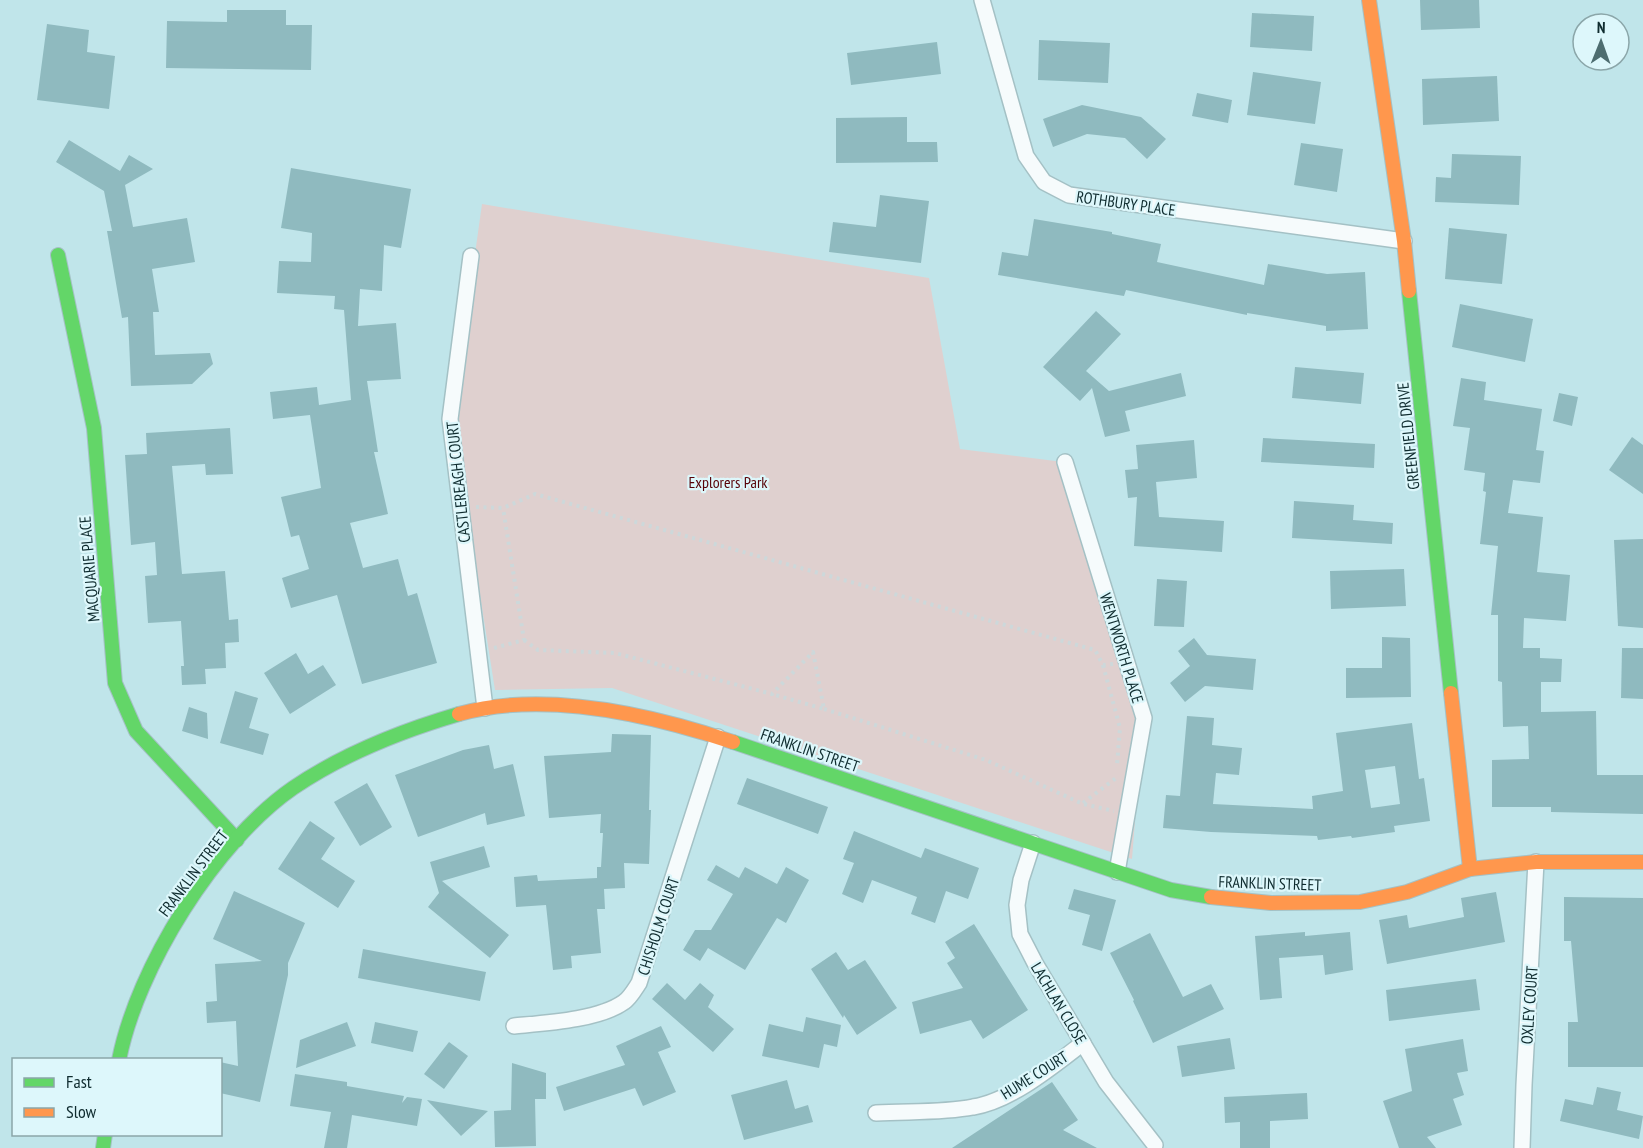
<svg xmlns="http://www.w3.org/2000/svg" width="1643" height="1148" viewBox="0 0 1643 1148" font-family="'PT Sans Narrow',sans-serif">
	<style>
		.green { fill: #dfd0cf }
		.building { fill: #8fbabf; fill-rule: evenodd }
		.lines { fill: none; stroke-linecap: round; stroke-linejoin: round }
		.street-casing { stroke: #a4c1c5; stroke-width: 18 }
		.fast-casing { stroke: #a4c1c5; stroke-width: 16 }
		.slow-casing { stroke: #a4c1c5; stroke-width: 16 }
		.path { stroke: #cdd8da; stroke-width: 4; stroke-dasharray: 3 4.5; stroke-linecap: butt }
		.street { stroke: #f6fbfc; stroke-width: 15 }
		.fast { stroke: #63d668; stroke-width: 14 }
		.slow { stroke: #ff974d; stroke-width: 14 }
		.labels { text-anchor: middle; stroke-width: 4.5; stroke-linejoin: round; paint-order: stroke }
		.street-label { font-size: 16px; fill: #0f2c2f; stroke: #ddf7fb }
		.park-label { font-size: 16px; fill: #580208; stroke: #ddf7fb }
	</style>
	<rect width="100%" height="100%" fill="#c0e5ea"/>
	<path class="green" d="M 482,204 L 929,278 L 960,449 L 1063,462 L 1143,719 L 1132,859 L 612,688 L 495,690 L 452,418 Z"/>
	<g class="building">
		<path d="M 1420,0 L 1479,0 L 1480,28 L 1421,30 Z"/>
		<path d="M 227,10 L 286,10 L 286,25 L 312,25 L 311,70 L 166,68 L 167,21 L 227,22 Z"/>
		<path d="M 1252,13 L 1314,16 L 1312,51 L 1250,47 Z"/>
		<path d="M 47,24 L 89,30 L 87,52 L 115,56 L 109,109 L 37,100 Z"/>
		<path d="M 1039,40 L 1110,43 L 1108,83 L 1038,80 Z"/>
		<path d="M 937,42 L 941,74 L 851,85 L 847,53 Z"/>
		<path d="M 1253,72 L 1321,82 L 1315,124 L 1247,115 Z"/>
		<path d="M 1497,76 L 1499,121 L 1423,125 L 1422,79 Z"/>
		<path d="M 1197,93 L 1232,100 L 1228,123 L 1192,116 Z"/>
		<path d="M 1082,105 L 1141,117 L 1166,139 L 1147,159 L 1125,138 L 1087,134 L 1053,147 L 1043,119 Z"/>
		<path d="M 907,117 L 907,142 L 937,142 L 938,162 L 836,163 L 836,118 Z"/>
		<path d="M 69,140 L 120,171 L 129,155 L 153,169 L 125,185 L 133,227 L 187,218 L 195,262 L 152,269 L 159,312 L 153,312 L 155,355 L 210,353 L 213,364 L 192,384 L 131,386 L 128,317 L 122,318 L 107,231 L 112,231 L 104,191 L 56,162 Z"/>
		<path d="M 1301,143 L 1343,149 L 1337,192 L 1294,185 Z"/>
		<path d="M 1452,154 L 1521,156 L 1519,205 L 1435,202 L 1436,177 L 1451,178 Z"/>
		<path d="M 291,168 L 411,189 L 401,248 L 384,245 L 382,291 L 360,289 L 358,326 L 396,323 L 401,379 L 367,381 L 378,452 L 374,452 L 388,514 L 350,523 L 363,568 L 398,559 L 408,596 L 417,593 L 437,663 L 362,684 L 337,595 L 291,608 L 282,578 L 309,569 L 299,535 L 291,537 L 281,497 L 321,488 L 310,415 L 273,419 L 270,392 L 317,387 L 319,405 L 351,400 L 344,310 L 334,309 L 335,296 L 277,293 L 279,261 L 311,262 L 312,233 L 281,228 Z"/>
		<path d="M 880,195 L 929,201 L 921,263 L 829,252 L 833,222 L 876,227 Z"/>
		<path d="M 1034,219 L 1112,232 L 1112,234 L 1161,244 L 1157,262 L 1264,285 L 1268,264 L 1327,274 L 1365,272 L 1368,329 L 1326,331 L 1326,326 L 1247,313 L 1247,315 L 1126,290 L 1124,296 L 998,275 L 1002,252 L 1028,256 Z"/>
		<path d="M 1449,228 L 1507,234 L 1502,284 L 1445,279 Z"/>
		<path d="M 1460,304 L 1533,319 L 1525,362 L 1452,347 Z"/>
		<path d="M 1096,311 L 1121,334 L 1086,371 L 1109,391 L 1181,373 L 1186,396 L 1125,411 L 1130,431 L 1105,437 L 1092,388 L 1080,401 L 1043,367 Z"/>
		<path d="M 1295,367 L 1364,373 L 1361,404 L 1292,398 Z"/>
		<path d="M 1461,378 L 1486,382 L 1484,400 L 1542,409 L 1536,450 L 1544,451 L 1540,483 L 1513,480 L 1508,513 L 1543,517 L 1537,572 L 1570,575 L 1566,621 L 1524,618 L 1523,648 L 1540,648 L 1540,658 L 1562,659 L 1561,682 L 1541,682 L 1541,712 L 1596,711 L 1597,775 L 1643,775 L 1643,814 L 1551,812 L 1551,807 L 1492,807 L 1492,760 L 1529,759 L 1528,726 L 1503,727 L 1502,682 L 1498,681 L 1498,615 L 1491,615 L 1498,546 L 1480,544 L 1486,492 L 1483,491 L 1485,473 L 1464,470 L 1470,428 L 1453,426 Z"/>
		<path d="M 1559,393 L 1578,397 L 1572,426 L 1553,421 Z"/>
		<path d="M 230,428 L 233,474 L 206,475 L 205,464 L 172,466 L 182,574 L 225,571 L 229,620 L 238,619 L 239,642 L 225,643 L 226,668 L 205,669 L 206,684 L 182,685 L 181,666 L 184,666 L 181,621 L 148,623 L 145,576 L 157,575 L 155,542 L 131,545 L 125,455 L 147,454 L 146,433 Z"/>
		<path d="M 1632,437 L 1643,445 L 1643,494 L 1609,470 Z"/>
		<path d="M 1263,438 L 1375,444 L 1374,468 L 1261,462 Z"/>
		<path d="M 1194,440 L 1197,478 L 1156,482 L 1159,517 L 1224,521 L 1222,552 L 1134,546 L 1137,497 L 1128,498 L 1125,470 L 1138,469 L 1136,445 Z"/>
		<path d="M 1294,501 L 1354,505 L 1353,520 L 1393,523 L 1392,544 L 1292,538 Z"/>
		<path d="M 1643,539 L 1643,628 L 1618,626 L 1614,540 Z"/>
		<path d="M 1404,569 L 1406,606 L 1331,609 L 1330,571 Z"/>
		<path d="M 1157,579 L 1187,581 L 1184,627 L 1154,626 Z"/>
		<path d="M 1382,637 L 1410,638 L 1411,697 L 1346,698 L 1346,668 L 1382,668 Z"/>
		<path d="M 1194,638 L 1207,655 L 1256,659 L 1253,690 L 1205,686 L 1185,702 L 1170,683 L 1190,666 L 1178,651 Z"/>
		<path d="M 1622,648 L 1643,648 L 1643,699 L 1621,698 Z"/>
		<path d="M 296,653 L 308,674 L 323,665 L 336,685 L 290,714 L 264,673 Z"/>
		<path d="M 235,691 L 258,698 L 249,728 L 269,734 L 263,755 L 220,743 Z"/>
		<path d="M 189,707 L 207,713 L 208,739 L 182,731 Z"/>
		<path d="M 1187,716 L 1214,718 L 1212,745 L 1242,748 L 1239,775 L 1216,773 L 1213,804 L 1313,809 L 1312,796 L 1343,791 L 1336,733 L 1412,723 L 1419,779 L 1424,778 L 1430,821 L 1394,826 L 1395,832 L 1352,838 L 1351,836 L 1318,840 L 1317,836 L 1211,832 L 1163,828 L 1166,795 L 1180,796 ZM 1395,766 L 1400,804 L 1371,808 L 1365,770 Z"/>
		<path d="M 612,734 L 651,735 L 649,810 L 651,810 L 649,864 L 624,863 L 625,888 L 604,889 L 605,909 L 597,909 L 601,953 L 571,956 L 572,968 L 553,970 L 546,905 L 516,907 L 514,877 L 537,875 L 538,881 L 597,878 L 597,867 L 601,867 L 603,833 L 600,833 L 601,814 L 549,818 L 544,756 L 611,752 Z"/>
		<path d="M 489,745 L 494,769 L 513,764 L 525,816 L 487,825 L 485,813 L 418,837 L 395,775 L 463,750 Z"/>
		<path d="M 747,778 L 828,807 L 818,834 L 737,804 Z"/>
		<path d="M 367,783 L 392,827 L 360,846 L 334,802 Z"/>
		<path d="M 310,821 L 335,838 L 321,859 L 355,881 L 338,908 L 278,869 Z"/>
		<path d="M 854,831 L 921,858 L 925,848 L 979,868 L 968,899 L 946,891 L 935,923 L 911,914 L 917,897 L 872,880 L 863,903 L 842,894 L 854,863 L 843,859 Z"/>
		<path d="M 484,846 L 490,867 L 442,881 L 509,935 L 490,958 L 428,907 L 439,893 L 430,862 Z"/>
		<path d="M 716,865 L 739,878 L 745,867 L 777,884 L 786,867 L 809,880 L 786,923 L 777,918 L 745,970 L 708,948 L 700,961 L 683,950 L 695,930 L 711,930 L 733,894 L 707,880 Z"/>
		<path d="M 1074,889 L 1116,900 L 1102,951 L 1082,945 L 1090,915 L 1068,909 Z"/>
		<path d="M 234,891 L 305,923 L 288,963 L 288,975 L 260,1102 L 220,1093 L 220,1062 L 238,1066 L 236,1021 L 207,1023 L 206,1002 L 217,1001 L 215,964 L 262,961 L 213,939 Z"/>
		<path d="M 1496,892 L 1505,942 L 1387,964 L 1379,920 L 1407,915 L 1409,928 L 1464,917 L 1461,898 Z"/>
		<path d="M 1564,897 L 1643,898 L 1643,1067 L 1568,1067 L 1568,1022 L 1578,1022 L 1571,941 L 1564,941 Z"/>
		<path d="M 974,924 L 1028,1010 L 983,1039 L 971,1020 L 920,1034 L 912,1002 L 963,988 L 947,963 L 955,958 L 945,942 Z"/>
		<path d="M 1305,932 L 1305,936 L 1350,932 L 1353,970 L 1325,975 L 1323,955 L 1279,958 L 1282,998 L 1260,1000 L 1255,936 Z"/>
		<path d="M 1150,933 L 1183,997 L 1211,984 L 1224,1009 L 1153,1043 L 1133,1001 L 1134,1000 L 1110,953 Z"/>
		<path d="M 363,949 L 486,972 L 480,1001 L 358,978 Z"/>
		<path d="M 836,952 L 848,970 L 865,960 L 897,1008 L 857,1035 L 844,1015 L 843,1018 L 811,969 Z"/>
		<path d="M 1476,979 L 1480,1010 L 1389,1021 L 1386,990 Z"/>
		<path d="M 667,983 L 685,1000 L 700,983 L 714,995 L 708,1007 L 734,1029 L 713,1052 L 652,999 Z"/>
		<path d="M 806,1017 L 841,1025 L 837,1047 L 824,1044 L 819,1068 L 762,1056 L 769,1024 L 803,1032 Z"/>
		<path d="M 347,1022 L 356,1046 L 296,1068 L 300,1040 Z"/>
		<path d="M 375,1022 L 418,1031 L 413,1052 L 371,1043 Z"/>
		<path d="M 661,1026 L 671,1047 L 658,1052 L 676,1092 L 643,1106 L 635,1088 L 564,1111 L 556,1087 L 625,1065 L 616,1046 Z"/>
		<path d="M 1230,1038 L 1235,1069 L 1182,1077 L 1177,1046 Z"/>
		<path d="M 1463,1039 L 1468,1071 L 1457,1073 L 1464,1095 L 1453,1099 L 1462,1125 L 1427,1137 L 1436,1148 L 1399,1148 L 1383,1101 L 1412,1091 L 1405,1049 Z"/>
		<path d="M 449,1042 L 468,1056 L 444,1089 L 424,1074 Z"/>
		<path d="M 512,1063 L 546,1073 L 546,1099 L 535,1099 L 536,1146 L 495,1147 L 494,1111 L 511,1110 Z"/>
		<path d="M 295,1074 L 347,1082 L 347,1086 L 404,1096 L 402,1103 L 407,1097 L 422,1099 L 417,1126 L 352,1115 L 347,1148 L 324,1148 L 331,1112 L 290,1106 Z"/>
		<path d="M 787,1080 L 795,1109 L 808,1105 L 813,1122 L 744,1140 L 731,1095 Z"/>
		<path d="M 1052,1082 L 1078,1120 L 1063,1130 L 1097,1148 L 952,1148 Z"/>
		<path d="M 1597,1087 L 1621,1092 L 1617,1110 L 1643,1116 L 1639,1139 L 1560,1121 L 1565,1099 L 1593,1105 Z"/>
		<path d="M 1307,1093 L 1308,1119 L 1270,1121 L 1270,1148 L 1240,1148 L 1240,1122 L 1225,1123 L 1224,1097 Z"/>
		<path d="M 427,1100 L 488,1111 L 461,1136 Z"/>
	</g>
	<g class="lines">
		<g class="street-casing">
			<g id="street">
				<path d="M 982,0 L 1026,156 L 1044,182 L 1069,195 L 1404,241"/>
				<path d="M 471,256 L 450,419 L 485,708"/>
				<path d="M 1065,462 L 1144,718 L 1117,872"/>
				<path d="M 1033,843 L 1021,880 L 1017,905 L 1020,934 L 1035,963 L 1106,1082 L 1155,1145"/>
				<path d="M 514,1026 C 545,1023 599,1020 624,1002 C 630,998 635,989 639,983 L 718,737"/>
				<path d="M 876,1113 C 908,1111 942,1113 973,1107 C 1011,1101 1053,1066 1083,1043"/>
				<path d="M 1522,1148 L 1524,1085 L 1536,862"/>
			</g>
		</g>
		<g class="fast-casing">
			<g id="fast">
				<path d="M 58,255 L 94,428 L 115,683 L 136,731 L 237,840"/>
				<path d="M 1409,291 L 1451,693"/>
				<path d="M 733,742 L 1171,890 L 1211,897"/>
				<path d="M 119,1060 C 137,968 215,842 293,788 C 343,754 401,731 459,714"/>
				<path d="M 103,1148 L 105,1134"/>
			</g>
		</g>
		<g class="slow-casing">
			<g id="slow">
				<path d="M 1369,0 L 1404,241 L 1409,291"/>
				<path d="M 1451,693 L 1470,869"/>
				<path d="M 459,714 C 544,690 652,715 733,742"/>
				<path d="M 1211,897 L 1271,903 L 1360,902 L 1407,892 L 1470,869 L 1536,862 L 1643,862"/>
			</g>
		</g>
		<g class="path">
			<path d="M 476,507 L 503,508 L 535,494 L 1095,650 L 1103,665 L 1113,664"/>
			<path d="M 524,640 L 538,650 L 615,653 L 772,694 L 813,652 L 824,709 L 772,694"/>
			<path d="M 494,648 L 524,640 L 503,508"/>
			<path d="M 1103,665 L 1120,728 L 1117,765"/>
			<path d="M 824,709 L 986,760 L 1083,804 L 1114,811"/>
			<path d="M 1083,803 L 1116,778 L 1116,776"/>
		</g>
		<use href="#street" class="street"/>
		<use href="#fast" class="fast"/>
		<use href="#slow" class="slow"/>
	</g>
	<g class="labels">
		<g class="street-label">
			<text transform="translate(1126 203) rotate(8)" y="6">ROTHBURY PLACE</text>
			<text transform="translate(1408 436) rotate(-96)" y="6">GREENFIELD DRIVE</text>
			<text transform="translate(458 482) rotate(-96)" y="6">CASTLEREAGH COURT</text>
			<text transform="translate(89 569) rotate(-95)" y="6">MACQUARIE PLACE</text>
			<text transform="translate(1122 648) rotate(73)" y="6">WENTWORTH PLACE</text>
			<text transform="translate(810 750) rotate(19)" y="6">FRANKLIN STREET</text>
			<text transform="translate(193 873) rotate(-53)" y="6">FRANKLIN STREET</text>
			<text transform="translate(1270 883) rotate(2)" y="6">FRANKLIN STREET</text>
			<text transform="translate(658 926) rotate(-72)" y="6">CHISHOLM COURT</text>
			<text transform="translate(1059 1003) rotate(59)" y="6">LACHLAN CLOSE</text>
			<text transform="translate(1529 1005) rotate(-86)" y="6">OXLEY COURT</text>
			<text transform="translate(1034 1075) rotate(-32)" y="6">HUME COURT</text>
		</g>
		<g class="park-label">
			<text x="728" y="488">Explorers Park</text>
		</g>
	</g>
	<rect x="12" y="1058" width="210" height="78" fill="#ddf7fb" stroke="#8ba6a9" stroke-width="1.5"/>
	<rect x="24" y="1078" width="30" height="9" fill="#63d668" stroke="#8ba6a9" stroke-width="1.5"/>
	<text x="66" y="1088" font-size="18" fill="#0f2c2f">Fast</text>
	<rect x="24" y="1108" width="30" height="9" fill="#ff974d" stroke="#8ba6a9" stroke-width="1.5"/>
	<text x="66" y="1118" font-size="18" fill="#0f2c2f">Slow</text>
	<g transform="translate(1601 42) rotate(1)"><circle r="28" fill="#ddf7fb" stroke="#8ba6a9" stroke-width="1.5"/>
	<path d="M0-4.5L10 22L0 15L-10 22Z" fill="#4d6d70"/>
	<text y="-9" font-size="16" font-weight="bold" text-anchor="middle" fill="#0f2c2f">N</text>
	</g>
</svg>
